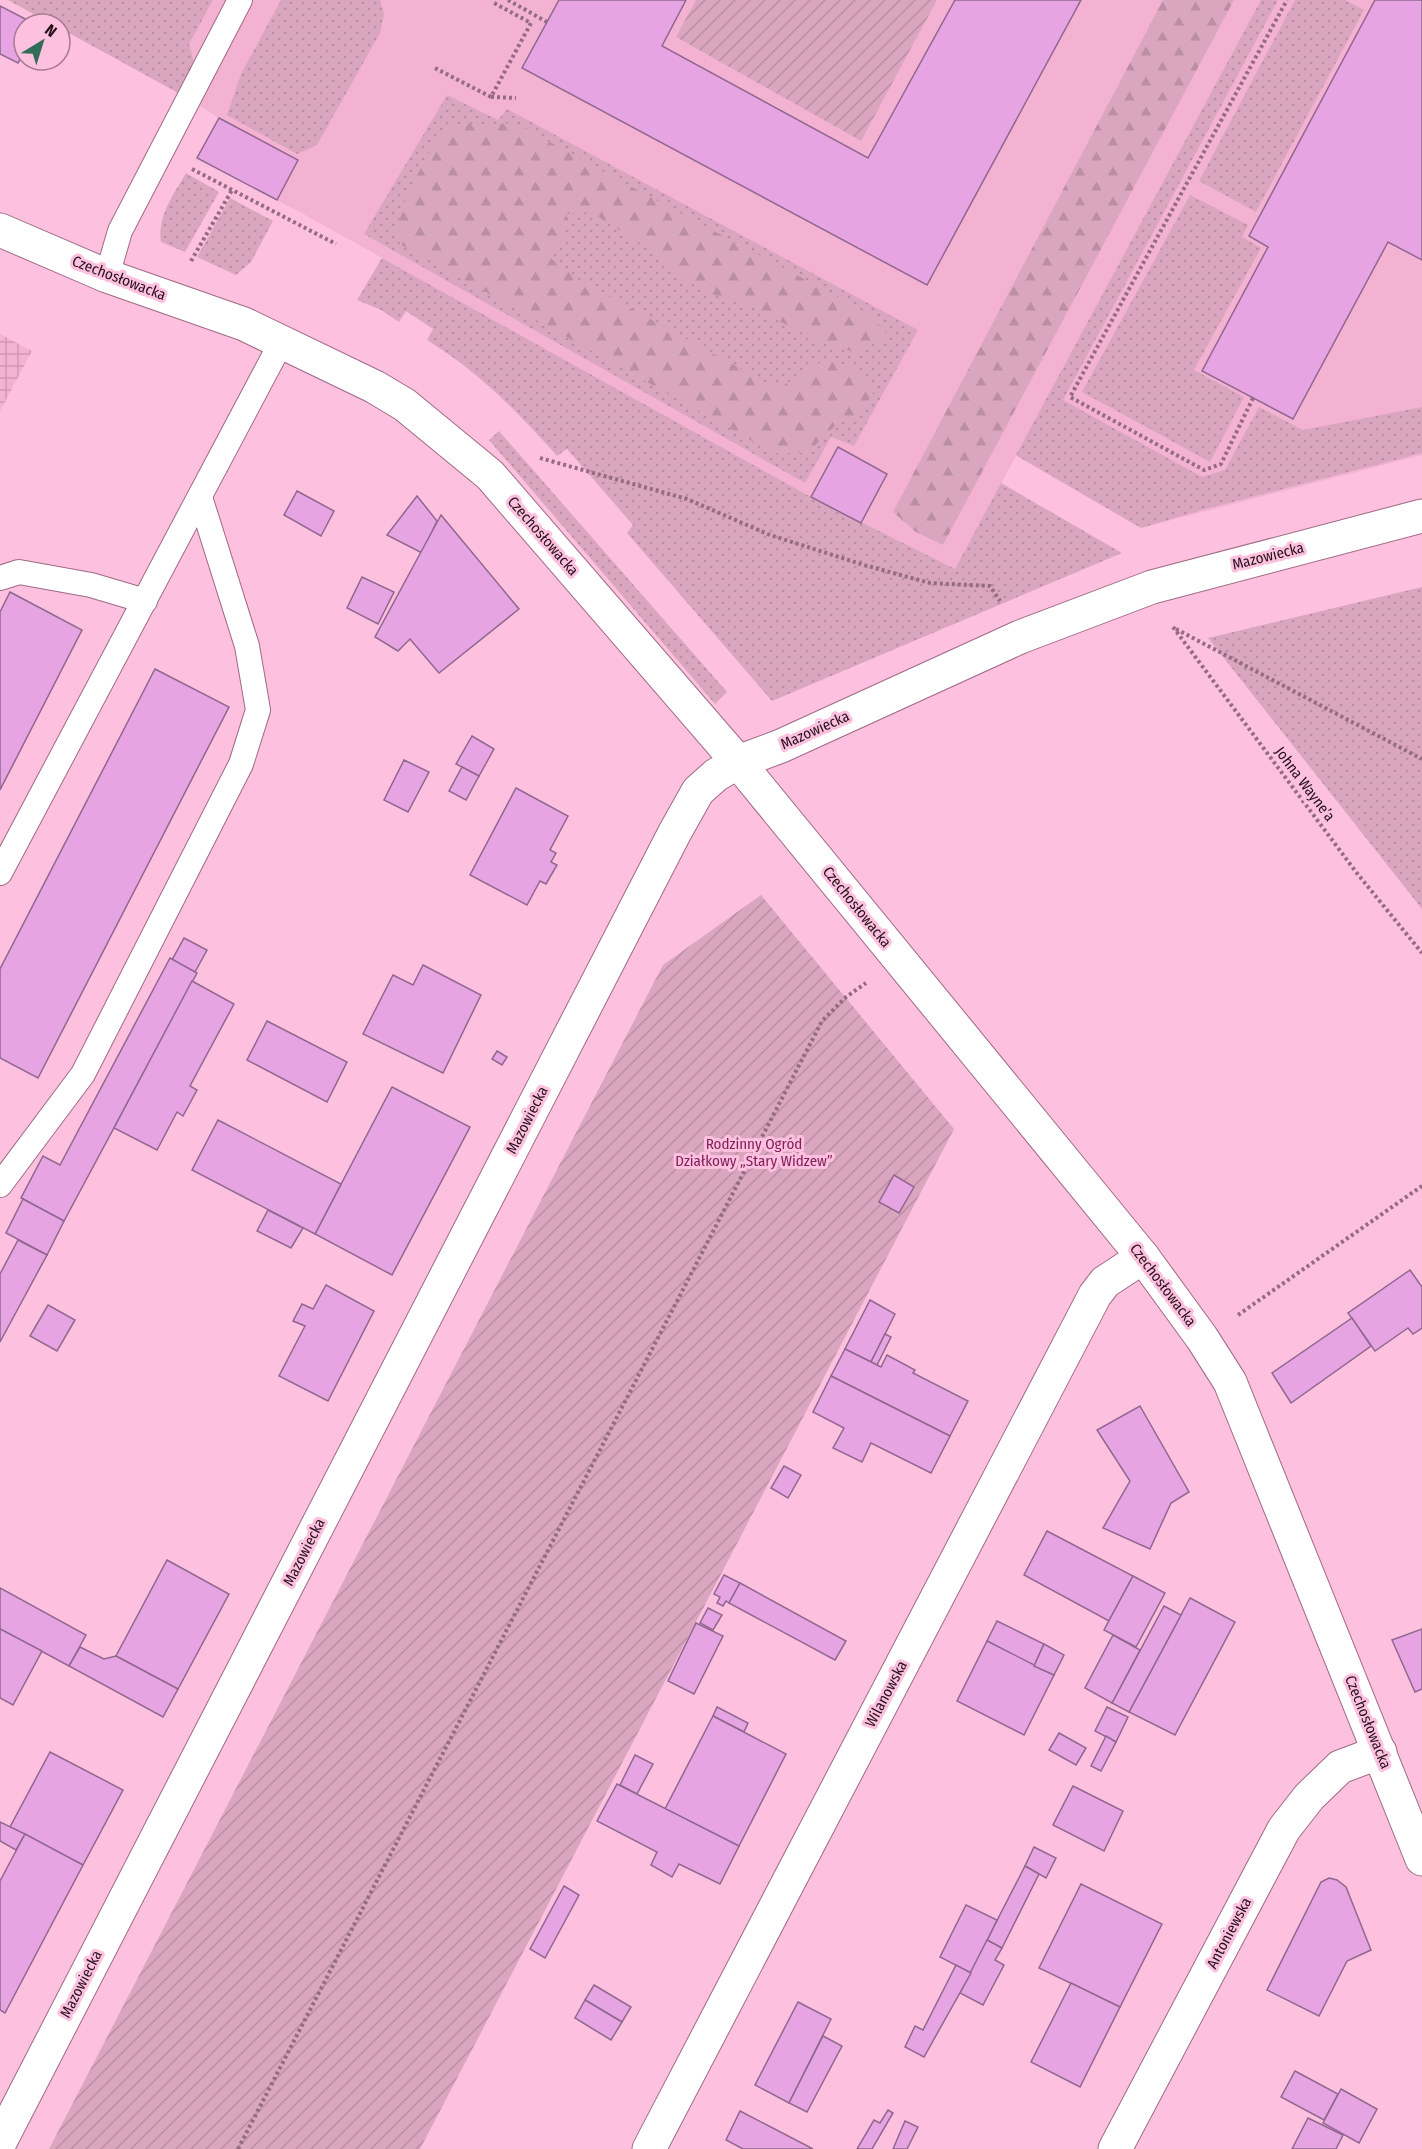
<svg xmlns="http://www.w3.org/2000/svg" width="1422" height="2149" viewBox="0 0 1422 2149" font-family="'Fira Sans Condensed',sans-serif">
	<style>
		.built { fill: #f4b2d3 }
		.industrial { fill: url(#industrial-grid) }
		.grass { fill: url(#grass-dots) }
		.forest { fill: url(#forest-firs) }
		.garden { fill: url(#garden-furrows) }
		.building { fill: #e6a4e3; stroke: #90678e; stroke-width: 1.5 }
		.lines { fill: none; stroke-linecap: round; stroke-linejoin: round }
		.lane-casing { stroke: #9f6a85; stroke-width: 26 }
		.street-casing { stroke: #9f6a85; stroke-width: 35 }
		.secondary-casing { stroke: #9f6a85; stroke-width: 35 }
		.path { stroke: #946b80; stroke-width: 4; stroke-dasharray: 3 3; stroke-linecap: butt }
		.lane { stroke: #fff; stroke-width: 24 }
		.street { stroke: #fff; stroke-width: 33 }
		.secondary { stroke: #fff; stroke-width: 33 }
		.labels { text-anchor: middle; stroke-width: 6; stroke-linejoin: round; paint-order: stroke }
		.street-label { font-size: 15px; fill: #25101b; stroke: #fdc1df }
		.park-label { font-size: 15px; fill: #81215b; stroke: #fdc1df }
	</style>
	<defs>
		<pattern id="industrial-grid" width="8" height="8" patternUnits="userSpaceOnUse" patternTransform="scale(1.5)"><rect width="8" height="8" fill="#f4b2d3"/><path d="M0 4h8M4 0v8" fill="none" stroke="#d198b5"/></pattern>
		<pattern id="grass-dots" width="8" height="8" patternUnits="userSpaceOnUse" patternTransform="scale(1.5)"><rect width="8" height="8" fill="#daa6bf"/><path d="M2 2h.1M6 6h.1" fill="none" stroke="#bb8ea4" stroke-width="1.8" stroke-linecap="round"/></pattern>
		<pattern id="forest-firs" width="22" height="20" patternUnits="userSpaceOnUse" patternTransform="scale(1.5)"><rect width="22" height="20" fill="#daa6bf"/><path d="M5 1l3.5 6h-7zM16 11l3.5 6h-7z" fill="#bb8ea4"/></pattern>
		<pattern id="garden-furrows" width="10" height="10" patternUnits="userSpaceOnUse" patternTransform="scale(1.5)"><rect width="10" height="10" fill="#daa6bf"/><path d="M-1 1l2-2M0 10L10 0M9 11l2-2" fill="none" stroke="#bb8ea4"/></pattern>
	</defs>
	<rect width="100%" height="100%" fill="#fdc1df"/>
	<path class="built" d="M 8,0 L 1422,0 L 1422,455 L 1141,528 L 1016,456 L 955,570 L 811,497 L 305,215 L 197,158 L 219,118 L 188,98 L 60,28 L 60,24 L 52,24 Z"/>
	<path class="industrial" d="M 0,334 L 32,351 L 0,411 Z"/>
	<g class="grass">
		<path d="M 8,0 L 213,0 L 189,44 L 194,63 L 180,94 L 60,28 L 60,24 L 52,24 Z"/>
		<path d="M 281,0 L 380,0 L 384,14 L 380,33 L 317,145 L 297,154 L 227,115 L 241,74 Z"/>
		<path d="M 1261,0 L 1278,0 L 1063,400 L 1202,477 L 1225,470 L 1259,407 L 1303,430 L 1422,407 L 1422,453 L 1209,508 L 1141,528 L 1016,455 Z"/>
		<path d="M 1295,0 L 1345,0 L 1364,10 L 1256,212 L 1199,181 Z"/>
		<path d="M 447,95 L 498,120 L 507,109 L 918,330 L 854,446 L 831,437 L 805,483 L 364,234 Z"/>
		<path d="M 186,173 L 219,192 L 185,252 L 161,242 C 157,216 174,194 186,173 Z"/>
		<path d="M 1190,195 L 1248,225 L 1242,237 L 1261,248 L 1194,370 L 1244,397 L 1210,462 L 1082,392 Z"/>
		<path d="M 230,198 L 273,221 L 251,262 L 236,275 L 197,257 Z"/>
		<path d="M 382,258 L 811,497 L 955,569 L 1001,483 L 1122,553 L 772,701 L 627,533 L 633,525 L 567,449 L 557,456 C 515,409 480,373 427,340 L 433,329 L 406,311 L 399,322 L 381,310 L 357,300 Z"/>
		<path d="M 499,431 L 727,692 L 715,704 L 489,440 Z"/>
		<path d="M 1422,587 L 1422,909 L 1208,638 Z"/>
	</g>
	<g class="forest">
		<path d="M 1163,0 L 1234,0 L 943,545 L 916,532 L 893,512 Z"/>
		<path d="M 465,123 L 485,125 L 515,123 L 624,183 L 870,314 L 888,336 L 856,353 L 816,340 L 750,306 L 719,297 L 678,277 L 656,253 L 591,212 L 567,214 L 564,241 L 544,253 L 577,279 L 778,389 L 824,360 L 863,372 L 875,390 L 858,417 L 837,424 L 807,453 L 774,453 L 400,244 L 397,225 L 407,194 L 431,149 L 445,131 Z"/>
	</g>
	<g class="garden">
		<path d="M 696,0 L 937,0 L 861,141 L 676,37 Z"/>
		<path d="M 761,895 L 954,1129 L 420,2149 L 49,2149 L 663,965 Z"/>
	</g>
	<g class="building">
		<path d="M 559,0 L 686,0 L 662,46 L 868,158 L 955,0 L 1081,0 L 927,285 L 522,68 Z"/>
		<path d="M 1375,0 L 1422,0 L 1422,260 L 1388,242 L 1293,419 L 1202,371 L 1268,247 L 1249,236 Z"/>
		<path d="M 0,6 L 35,24 L 24,24 L 24,51 L 18,63 L 0,54 Z"/>
		<path d="M 219,118 L 298,160 L 277,200 L 197,158 Z"/>
		<path d="M 838,447 L 887,474 L 861,523 L 811,497 Z"/>
		<path d="M 297,491 L 334,511 L 321,536 L 284,515 Z"/>
		<path d="M 417,496 L 437,521 L 422,553 L 387,535 Z"/>
		<path d="M 441,515 L 519,609 L 439,673 L 410,639 L 398,651 L 375,637 Z"/>
		<path d="M 362,577 L 394,592 L 378,624 L 347,608 Z"/>
		<path d="M 10,592 L 82,630 L 0,790 L 0,612 Z"/>
		<path d="M 155,669 L 229,707 L 38,1078 L 0,1058 L 0,969 Z"/>
		<path d="M 472,736 L 494,749 L 479,776 L 456,764 Z"/>
		<path d="M 404,760 L 429,772 L 408,812 L 384,800 Z"/>
		<path d="M 462,767 L 479,776 L 466,800 L 449,791 Z"/>
		<path d="M 516,788 L 568,816 L 550,850 L 556,853 L 551,862 L 557,865 L 546,884 L 540,881 L 527,905 L 470,875 Z"/>
		<path d="M 184,938 L 207,950 L 195,972 L 172,960 Z"/>
		<path d="M 170,958 L 197,973 L 64,1221 L 21,1198 L 43,1156 L 60,1165 Z"/>
		<path d="M 423,965 L 481,995 L 443,1073 L 363,1034 L 393,975 L 413,985 Z"/>
		<path d="M 192,981 L 234,1004 L 190,1086 L 197,1090 L 183,1116 L 177,1112 L 157,1150 L 114,1128 Z"/>
		<path d="M 267,1021 L 347,1062 L 327,1102 L 247,1060 Z"/>
		<path d="M 497,1051 L 507,1057 L 502,1065 L 492,1059 Z"/>
		<path d="M 392,1087 L 470,1127 L 392,1275 L 315,1234 Z"/>
		<path d="M 218,1120 L 341,1184 L 315,1234 L 192,1170 Z"/>
		<path d="M 894,1175 L 914,1187 L 899,1213 L 879,1202 Z"/>
		<path d="M 23,1199 L 64,1221 L 47,1255 L 6,1233 Z"/>
		<path d="M 268,1210 L 303,1228 L 291,1248 L 257,1231 Z"/>
		<path d="M 18,1240 L 47,1255 L 0,1342 L 0,1274 Z"/>
		<path d="M 1410,1270 L 1422,1287 L 1422,1328 L 1413,1334 L 1408,1328 L 1375,1351 L 1348,1313 Z"/>
		<path d="M 326,1285 L 374,1311 L 328,1401 L 279,1376 L 305,1326 L 293,1321 L 302,1304 L 313,1309 Z"/>
		<path d="M 870,1300 L 895,1314 L 871,1362 L 845,1349 Z"/>
		<path d="M 48,1305 L 75,1320 L 57,1351 L 30,1336 Z"/>
		<path d="M 1352,1318 L 1371,1346 L 1291,1403 L 1272,1373 Z"/>
		<path d="M 885,1334 L 891,1337 L 877,1365 L 871,1362 Z"/>
		<path d="M 845,1349 L 881,1367 L 887,1355 L 915,1370 L 913,1373 L 968,1401 L 950,1436 L 831,1376 Z"/>
		<path d="M 831,1376 L 950,1436 L 931,1473 L 871,1443 L 862,1462 L 833,1448 L 844,1428 L 813,1412 Z"/>
		<path d="M 1140,1406 L 1189,1492 L 1171,1503 L 1150,1549 L 1103,1528 L 1130,1481 L 1097,1430 Z"/>
		<path d="M 784,1466 L 801,1475 L 788,1498 L 771,1488 Z"/>
		<path d="M 1047,1531 L 1133,1576 L 1109,1621 L 1024,1575 Z"/>
		<path d="M 167,1560 L 229,1594 L 178,1689 L 116,1656 Z"/>
		<path d="M 724,1575 L 740,1583 L 729,1603 L 726,1601 L 723,1606 L 717,1603 L 720,1597 L 714,1594 Z"/>
		<path d="M 1133,1576 L 1165,1593 L 1136,1647 L 1104,1630 Z"/>
		<path d="M 740,1583 L 846,1641 L 835,1660 L 729,1603 Z"/>
		<path d="M 0,1588 L 86,1635 L 69,1666 L 0,1629 Z"/>
		<path d="M 1190,1598 L 1235,1622 L 1175,1735 L 1129,1712 Z"/>
		<path d="M 1164,1606 L 1181,1615 L 1129,1712 L 1112,1703 Z"/>
		<path d="M 708,1608 L 722,1615 L 713,1630 L 700,1623 Z"/>
		<path d="M 997,1621 L 1044,1644 L 1034,1666 L 987,1641 Z"/>
		<path d="M 696,1623 L 723,1636 L 694,1694 L 668,1681 Z"/>
		<path d="M 0,1629 L 42,1651 L 13,1705 L 0,1698 Z"/>
		<path d="M 1422,1629 L 1422,1689 L 1415,1692 L 1392,1640 Z"/>
		<path d="M 1113,1635 L 1140,1650 L 1112,1703 L 1085,1688 Z"/>
		<path d="M 987,1641 L 1054,1675 L 1024,1735 L 957,1701 Z"/>
		<path d="M 1044,1644 L 1064,1655 L 1054,1675 L 1034,1666 Z"/>
		<path d="M 80,1647 L 104,1659 L 116,1656 L 178,1689 L 163,1717 L 69,1666 Z"/>
		<path d="M 717,1707 L 748,1723 L 744,1732 L 713,1716 Z"/>
		<path d="M 1107,1707 L 1128,1717 L 1116,1742 L 1095,1731 Z"/>
		<path d="M 713,1716 L 786,1754 L 739,1846 L 665,1809 Z"/>
		<path d="M 1059,1733 L 1086,1748 L 1076,1765 L 1049,1750 Z"/>
		<path d="M 1106,1736 L 1116,1742 L 1101,1771 L 1091,1766 Z"/>
		<path d="M 50,1752 L 123,1790 L 83,1865 L 10,1827 Z"/>
		<path d="M 635,1755 L 653,1764 L 637,1794 L 620,1785 Z"/>
		<path d="M 617,1784 L 739,1846 L 720,1884 L 679,1864 L 672,1877 L 651,1865 L 657,1852 L 597,1821 Z"/>
		<path d="M 1073,1786 L 1123,1811 L 1104,1851 L 1053,1825 Z"/>
		<path d="M 0,1822 L 25,1834 L 16,1850 L 0,1841 Z"/>
		<path d="M 25,1834 L 83,1865 L 5,2013 L 0,2010 L 0,1881 Z"/>
		<path d="M 1034,1847 L 1056,1858 L 1046,1878 L 1025,1866 Z"/>
		<path d="M 1025,1866 L 1039,1874 L 1002,1948 L 987,1940 Z"/>
		<path d="M 1329,1878 L 1337,1880 L 1346,1887 L 1371,1950 L 1347,1961 L 1319,2016 L 1267,1990 L 1321,1882 Z"/>
		<path d="M 1081,1884 L 1162,1924 L 1120,2007 L 1039,1968 Z"/>
		<path d="M 564,1886 L 579,1895 L 545,1958 L 530,1949 Z"/>
		<path d="M 966,1905 L 997,1920 L 971,1973 L 940,1957 Z"/>
		<path d="M 987,1940 L 1002,1948 L 995,1960 L 1004,1965 L 983,2005 L 960,1993 Z"/>
		<path d="M 956,1965 L 971,1973 L 924,2057 L 905,2047 L 915,2026 L 923,2030 Z"/>
		<path d="M 1071,1983 L 1120,2007 L 1080,2087 L 1031,2062 Z"/>
		<path d="M 594,1985 L 631,2007 L 622,2022 L 585,2000 Z"/>
		<path d="M 585,2000 L 622,2022 L 611,2040 L 575,2018 Z"/>
		<path d="M 798,2002 L 831,2019 L 789,2103 L 755,2085 Z"/>
		<path d="M 823,2036 L 842,2046 L 807,2112 L 789,2103 Z"/>
		<path d="M 1295,2071 L 1338,2094 L 1324,2120 L 1281,2097 Z"/>
		<path d="M 1341,2089 L 1377,2109 L 1359,2143 L 1323,2123 Z"/>
		<path d="M 888,2110 L 893,2113 L 872,2149 L 857,2149 L 874,2120 L 880,2123 Z"/>
		<path d="M 740,2111 L 813,2149 L 743,2149 L 726,2140 Z"/>
		<path d="M 1308,2118 L 1343,2135 L 1336,2149 L 1292,2149 Z"/>
		<path d="M 905,2121 L 918,2127 L 907,2149 L 893,2149 Z"/>
	</g>
	<g class="lines">
		<g class="lane-casing">
			<g id="lane">
				<path d="M 107,276 L 120,231 L 240,0"/>
				<path d="M 0,578 L 19,572 L 91,585 L 145,601"/>
				<path d="M 0,873 L 282,341"/>
				<path d="M 0,1185 L 83,1074 L 241,764 L 258,710 L 247,646 L 200,497"/>
			</g>
		</g>
		<g class="street-casing">
			<g id="street">
				<path d="M 0,2142 L 675,832 L 698,791 L 716,775 L 738,762 L 781,746 L 1020,637 L 1152,587 L 1422,516"/>
				<path d="M 649,2149 L 1095,1295 L 1105,1282 L 1143,1257"/>
				<path d="M 1115,2149 L 1284,1829 L 1309,1797 L 1340,1767 L 1380,1752"/>
			</g>
		</g>
		<g class="secondary-casing">
			<path id="secondary" d="M 0,230 L 107,276 L 244,324 L 375,387 L 405,405 L 490,475 L 738,762 L 1143,1257 L 1202,1338 L 1230,1382 L 1422,1859"/>
		</g>
		<g class="path">
			<path d="M 508,0 L 547,22"/>
			<path d="M 435,68 L 491,97 L 531,23 L 494,3"/>
			<path d="M 491,97 L 516,98"/>
			<path d="M 192,169 L 336,244"/>
			<path d="M 191,261 L 232,190"/>
			<path d="M 1253,398 L 1221,464 L 1204,470 L 1070,397 L 1287,0"/>
			<path d="M 540,458 L 687,499 L 770,535 L 864,565 L 930,583 L 990,586 L 1000,601"/>
			<path d="M 1173,627 L 1356,872 L 1422,953"/>
			<path d="M 1176,629 L 1422,759"/>
			<path d="M 1238,1315 L 1422,1186"/>
			<path d="M 238,2149 L 822,1021 L 846,997 L 866,983"/>
		</g>
		<use href="#lane" class="lane"/>
		<use href="#street" class="street"/>
		<use href="#secondary" class="secondary"/>
	</g>
	<g class="labels">
		<g class="street-label">
			<text transform="translate(119 278) rotate(21)" y="5">Czechosłowacka</text>
			<text transform="translate(543 536) rotate(49)" y="5">Czechosłowacka</text>
			<text transform="translate(1268 556) rotate(-14)" y="5">Mazowiecka</text>
			<text transform="translate(815 730) rotate(-24)" y="5">Mazowiecka</text>
			<text transform="translate(1305 784) rotate(53)" y="5">Johna Wayne’a</text>
			<text transform="translate(857 907) rotate(51)" y="5">Czechosłowacka</text>
			<text transform="translate(527 1120) rotate(-63)" y="5">Mazowiecka</text>
			<text transform="translate(1163 1285) rotate(53)" y="5">Czechosłowacka</text>
			<text transform="translate(304 1552) rotate(-63)" y="5">Mazowiecka</text>
			<text transform="translate(886 1694) rotate(-62)" y="5">Wilanowska</text>
			<text transform="translate(1368 1722) rotate(68)" y="5">Czechosłowacka</text>
			<text transform="translate(1229 1933) rotate(-62)" y="5">Antoniewska</text>
			<text transform="translate(81 1984) rotate(-63)" y="5">Mazowiecka</text>
		</g>
		<g class="park-label">
			<text x="754" y="1149">Rodzinny Ogród<tspan x="754" dy="17">Działkowy „Stary Widzew”</tspan></text>
		</g>
	</g>
	<g transform="translate(42 42) rotate(38)"><circle r="28" fill="#fdc1df" stroke="#a77a91" stroke-width="1.5"/>
	<path d="M0-4.5L10 22L0 15L-10 22Z" fill="#306c57"/>
	<text y="-9" font-size="16" font-weight="bold" text-anchor="middle" fill="#25101b">N</text>
	</g>
</svg>
